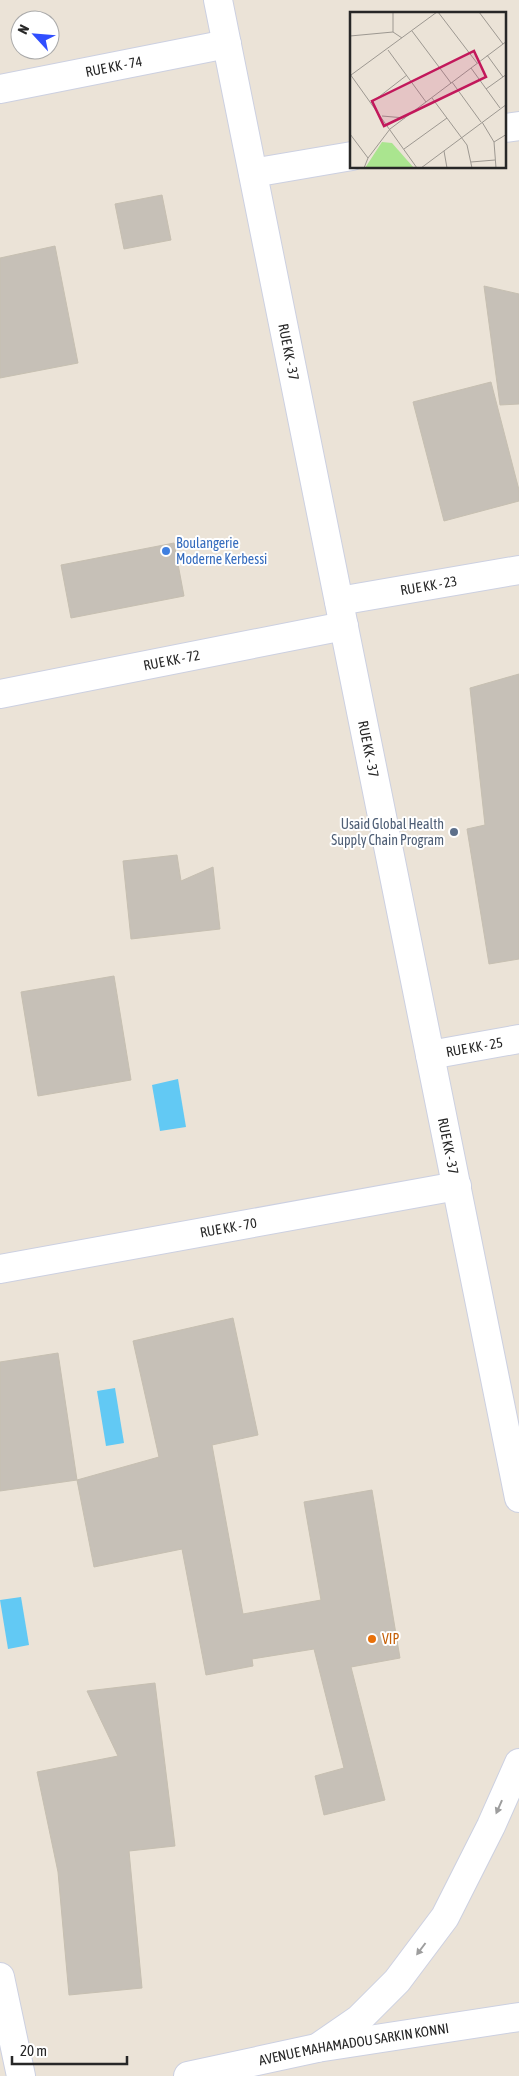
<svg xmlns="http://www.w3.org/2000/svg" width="519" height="2076" viewBox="0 0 519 2076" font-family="'Asap Condensed',sans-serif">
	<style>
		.water { fill: #62c9f4 }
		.building { fill: #c6c0b7; stroke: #c6bfb1 }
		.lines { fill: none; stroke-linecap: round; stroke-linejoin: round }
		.street-casing { stroke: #ccd0e1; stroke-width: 30 }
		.secondary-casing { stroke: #ccd0e1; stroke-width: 30 }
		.street { stroke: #fff; stroke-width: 28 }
		.secondary { stroke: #fff; stroke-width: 28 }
		.oneway { fill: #9e9e9e }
		.shop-dot { fill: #3f7fe0; stroke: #fff; stroke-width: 2 }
		.service-dot { fill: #5c6f8a; stroke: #fff; stroke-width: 2 }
		.food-dot { fill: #e8710a; stroke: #fff; stroke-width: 2 }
		.labels { text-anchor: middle; stroke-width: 4; stroke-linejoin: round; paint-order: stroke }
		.street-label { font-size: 14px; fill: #272727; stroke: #fff }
		.shop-label { font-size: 14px; fill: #366cbe; stroke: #fff; text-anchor: start }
		.service-label { font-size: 14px; fill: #4e5e75; stroke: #fff; text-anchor: end }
		.food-label { font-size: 14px; fill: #c56008; stroke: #fff; text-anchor: start }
		.inset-road { fill: none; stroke: #9d9891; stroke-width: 1 }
		.view { fill: #c2185b; fill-opacity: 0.15; stroke: #c2185b; stroke-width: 2.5 }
		.inset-edge { fill: none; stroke: #272727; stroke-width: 2.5 }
	</style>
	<rect width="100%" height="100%" fill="#ebe3d7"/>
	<g class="water">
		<path d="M 178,1079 L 186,1127 L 160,1131 L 152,1085 Z"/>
		<path d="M 115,1388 L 124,1443 L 106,1446 L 97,1391 Z"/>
		<path d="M 21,1597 L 29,1645 L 8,1649 L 0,1600 Z"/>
	</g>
	<g class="building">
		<path d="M 162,195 L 171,240 L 124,249 L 115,204 Z"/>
		<path d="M 55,246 L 78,363 L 0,378 L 0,258 Z"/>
		<path d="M 484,286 L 519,294 L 519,404 L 500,405 Z"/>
		<path d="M 491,382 L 519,490 L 519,501 L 444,521 L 413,402 Z"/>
		<path d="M 174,543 L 184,596 L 71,618 L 61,565 Z"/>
		<path d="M 519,674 L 519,959 L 489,964 L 467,829 L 485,825 L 470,688 Z"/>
		<path d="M 177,855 L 181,881 L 213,867 L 220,929 L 131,939 L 123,861 Z"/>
		<path d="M 114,976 L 131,1080 L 38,1096 L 21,992 Z"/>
		<path d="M 233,1318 L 258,1435 L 212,1445 L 243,1614 L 321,1600 L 304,1502 L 372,1490 L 400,1658 L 351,1667 L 385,1800 L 324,1815 L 315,1776 L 344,1768 L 314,1649 L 252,1659 L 253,1666 L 206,1675 L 182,1549 L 94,1567 L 77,1480 L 159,1457 L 133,1341 Z"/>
		<path d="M 58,1353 L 77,1480 L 0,1491 L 0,1362 Z"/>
		<path d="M 155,1683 L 175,1846 L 129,1851 L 142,1988 L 69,1995 L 58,1872 L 37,1772 L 118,1756 L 87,1691 Z"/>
	</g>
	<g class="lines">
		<g class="street-casing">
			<g id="street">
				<path id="s1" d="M 218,0 L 519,1498"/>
				<path id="s2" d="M 0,89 L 227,44"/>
				<path d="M 505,128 L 519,126"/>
				<path d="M 253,173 L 352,156"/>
				<path id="s3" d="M 339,601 L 519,570"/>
				<path id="s4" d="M 0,694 L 344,626"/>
				<path id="s5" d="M 430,1055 L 519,1039"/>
				<path id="s6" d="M 0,1269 L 457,1186"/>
				<path d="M 0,1977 L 21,2076"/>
				<path d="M 317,2048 L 359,2019 L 397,1981 L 445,1917 L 491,1826 L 519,1763"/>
			</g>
		</g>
		<g class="secondary-casing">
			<g id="secondary">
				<path id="s7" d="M 188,2076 L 317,2048 L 519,2017"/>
			</g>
		</g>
		<use href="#street" class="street"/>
		<use href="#secondary" class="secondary"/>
	</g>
	<defs><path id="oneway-solid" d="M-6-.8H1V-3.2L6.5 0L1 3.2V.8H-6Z" transform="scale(1.25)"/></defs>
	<g class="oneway">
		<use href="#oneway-solid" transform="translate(499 1807) rotate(114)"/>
		<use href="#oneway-solid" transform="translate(421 1949) rotate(127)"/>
	</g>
	<circle class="shop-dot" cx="166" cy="551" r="5"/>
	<circle class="service-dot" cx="454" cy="832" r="5"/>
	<circle class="food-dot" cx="372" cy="1639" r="5"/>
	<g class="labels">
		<g class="street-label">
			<text dy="5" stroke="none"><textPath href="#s2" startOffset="116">RUE KK - 74</textPath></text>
			<text dy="5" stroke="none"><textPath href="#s1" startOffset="359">RUE KK - 37</textPath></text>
			<text dy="5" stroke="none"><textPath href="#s3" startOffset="91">RUE KK - 23</textPath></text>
			<text dy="5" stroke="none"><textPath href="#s4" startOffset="175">RUE KK - 72</textPath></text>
			<text dy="5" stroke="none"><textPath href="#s1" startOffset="764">RUE KK - 37</textPath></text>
			<text dy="5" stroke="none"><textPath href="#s5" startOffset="45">RUE KK - 25</textPath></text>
			<text dy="5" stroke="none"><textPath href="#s1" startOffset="1169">RUE KK - 37</textPath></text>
			<text dy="5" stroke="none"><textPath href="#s6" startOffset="232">RUE KK - 70</textPath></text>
			<text dy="5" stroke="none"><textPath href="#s7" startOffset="169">AVENUE MAHAMADOU SARKIN KONNI</textPath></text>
		</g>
		<g class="shop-label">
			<text x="176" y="548">Boulangerie<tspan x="176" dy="16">Moderne Kerbessi</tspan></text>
		</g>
		<g class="service-label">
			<text x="444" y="829">Usaid Global Health<tspan x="444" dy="16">Supply Chain Program</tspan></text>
		</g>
		<g class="food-label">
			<text x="382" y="1644">VIP</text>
		</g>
	</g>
	<g transform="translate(350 12)">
		<rect width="156" height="156" fill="#ebe3d7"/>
		<path d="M 32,130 L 42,131 L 64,156 L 15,156 Z" fill="#aae58f"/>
		<path class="inset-road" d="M 43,0 L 43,20M 88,0 L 127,51M 129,0 L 153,32M 62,19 L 101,71M 0,24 L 43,20 L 52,26M 38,38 L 76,90M 137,43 L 153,65M 121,56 L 150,96M 0,62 L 67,156M 1,63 L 87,0M 102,70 L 131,110M 136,77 L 157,62M 82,86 L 117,133 L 122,156M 21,91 L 57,63M 32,104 L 55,106M 132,110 L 144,130 L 146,156M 0,122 L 18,146M 144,130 L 157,122M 54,137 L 97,106M 94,139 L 97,156M 121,150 L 145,148M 14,156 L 18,146 L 40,117 L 157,29M 71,156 L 157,92"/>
		<path class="view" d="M 124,39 L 136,65 L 34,114 L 22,89 Z"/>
		<rect width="156" height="156" class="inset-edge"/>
	</g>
	<g transform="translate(35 35) rotate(296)"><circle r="24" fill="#ffffff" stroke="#a9a9a9"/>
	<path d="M0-4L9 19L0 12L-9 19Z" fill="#304fff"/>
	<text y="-8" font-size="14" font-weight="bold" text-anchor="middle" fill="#272727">N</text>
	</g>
	<path d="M12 2056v8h115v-8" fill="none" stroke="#272727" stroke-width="2.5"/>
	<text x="20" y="2056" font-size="15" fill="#272727" stroke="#ffffff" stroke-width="4" paint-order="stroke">20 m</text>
</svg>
